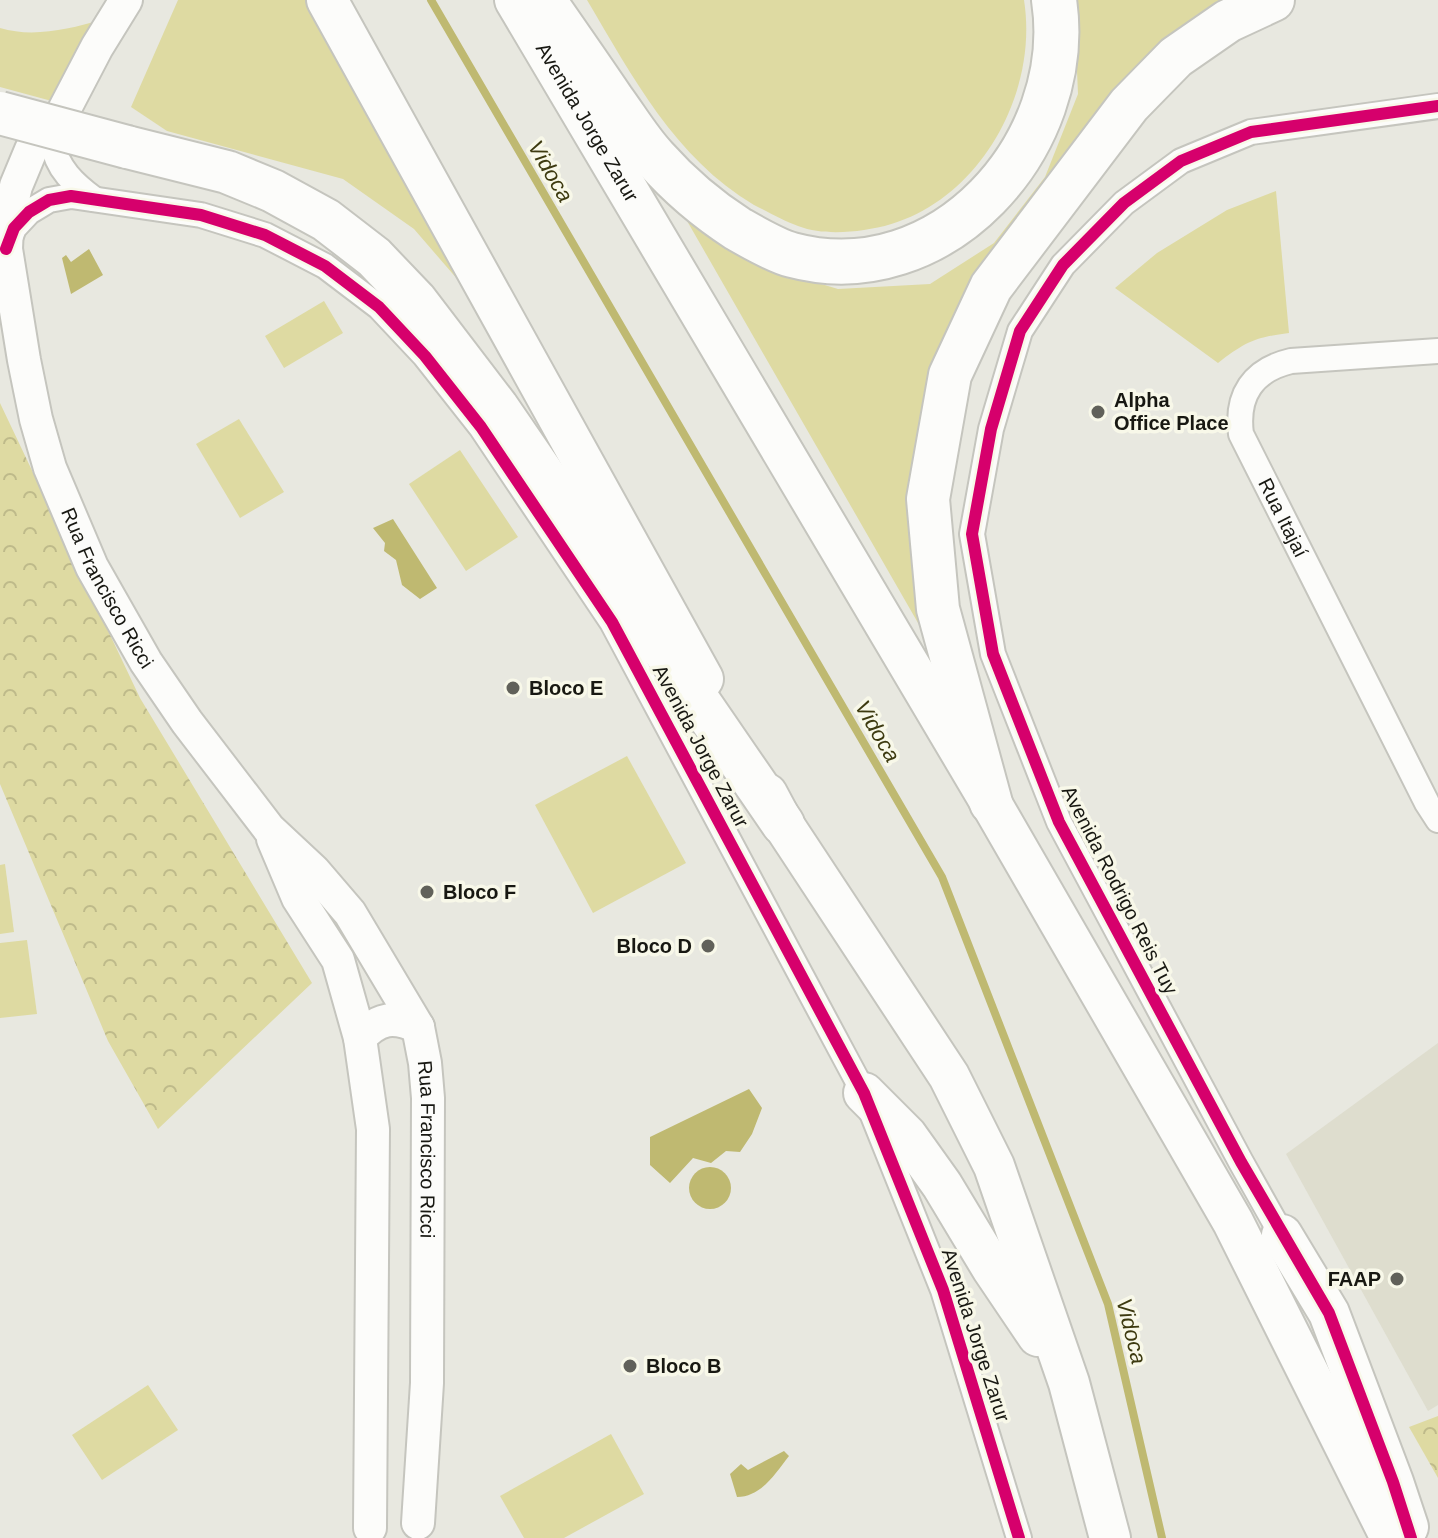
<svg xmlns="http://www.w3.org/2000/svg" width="1438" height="1538" viewBox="0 0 1438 1538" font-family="Arial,sans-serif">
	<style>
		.built { fill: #deddce }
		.grass { fill: #dedaa2 }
		.forest { fill: url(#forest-crowns) }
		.water { fill: #bfb971 }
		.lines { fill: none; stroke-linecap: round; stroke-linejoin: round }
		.stream { stroke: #bfb971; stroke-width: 8 }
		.minor-casing { stroke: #c5c5be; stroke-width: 28 }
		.tertiary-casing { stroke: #c5c5be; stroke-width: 36 }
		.primary-casing { stroke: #c5c5be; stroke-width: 44 }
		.trunk-casing { stroke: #c5c5be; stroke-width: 46 }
		.motorway-casing { stroke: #c5c5be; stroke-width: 48 }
		.minor { stroke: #fcfcfa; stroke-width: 24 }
		.tertiary { stroke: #fcfcfa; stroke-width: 32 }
		.primary { stroke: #fcfcfa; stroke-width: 40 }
		.trunk { stroke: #fcfcfa; stroke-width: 42 }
		.motorway { stroke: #fcfcfa; stroke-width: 44 }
		.trunk-bridge-casing { stroke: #c5c5be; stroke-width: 46; stroke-linecap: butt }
		.trunk-bridge { stroke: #fcfcfa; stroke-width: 42 }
		.cycleway-casing { stroke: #f8f8e9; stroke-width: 17 }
		.cycleway { stroke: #d6006c; stroke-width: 12 }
		.poi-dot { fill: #61615a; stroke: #f8f8e9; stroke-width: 3 }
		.labels { text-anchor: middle; stroke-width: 7; stroke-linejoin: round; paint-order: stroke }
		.street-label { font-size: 20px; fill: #181812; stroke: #f8f8e9 }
		.poi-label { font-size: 20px; font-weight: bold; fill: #181812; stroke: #f8f8e9; text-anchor: start }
		.water-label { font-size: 22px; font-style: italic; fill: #3d3a10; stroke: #f8f8e9 }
	</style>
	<defs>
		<pattern id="forest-crowns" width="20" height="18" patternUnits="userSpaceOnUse" patternTransform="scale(2)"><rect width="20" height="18" fill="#dedaa2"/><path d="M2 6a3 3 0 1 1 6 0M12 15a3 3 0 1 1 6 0" fill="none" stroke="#beba8a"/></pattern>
	</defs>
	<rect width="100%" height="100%" fill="#e8e8e0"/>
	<path class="built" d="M 1438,1043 L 1438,1405 L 1428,1411 L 1286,1154 Z"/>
	<g class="grass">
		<path d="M 178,0 L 318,0 L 471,295 L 414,229 L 343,179 L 167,131 L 131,107 Z"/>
		<path d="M 587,0 L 1024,0 C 1040,101 970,217 864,230 C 843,233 819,234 798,226 C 784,221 768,212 754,205 C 675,158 632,76 587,0 Z"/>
		<path d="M 1074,0 L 1234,0 L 937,387 L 937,656 L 671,193 L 768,268 L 838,289 L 930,284 L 994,243 L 1045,177 L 1078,94 Z"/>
		<path d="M 101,20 L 59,103 L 0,87 L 0,28 C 33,38 69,29 101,20 Z"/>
		<path d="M 1276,191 L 1289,333 C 1256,337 1245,342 1218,363 L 1115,288 L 1157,253 L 1227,210 Z"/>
		<path d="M 324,301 L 343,333 L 284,368 L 265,336 Z"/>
		<path d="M 239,419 L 284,492 L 240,518 L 196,444 Z"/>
		<path d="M 460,450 L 518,537 L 466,571 L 409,484 Z"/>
		<path d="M 627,756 L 686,863 L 593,913 L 535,805 Z"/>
		<path d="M 5,864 L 14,932 L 0,934 L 0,865 Z"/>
		<path d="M 27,940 L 37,1014 L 0,1018 L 0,943 Z"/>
		<path d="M 148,1385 L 178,1430 L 102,1480 L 72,1435 Z"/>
		<path d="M 611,1434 L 644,1494 L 564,1538 L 524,1538 L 500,1496 Z"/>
	</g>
	<g class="forest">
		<path d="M 0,403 L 140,698 L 312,983 L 158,1129 L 108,1041 L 0,784 Z"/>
		<path d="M 1438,1416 L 1438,1478 L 1409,1427 Z"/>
	</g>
	<g class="water">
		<path d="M 89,249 L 103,275 L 71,294 L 62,258 L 66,255 L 71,262 Z"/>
		<path d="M 393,519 L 437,588 L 420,599 L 402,585 L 396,560 L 384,551 L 385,543 L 373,528 Z"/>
		<path d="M 749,1089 L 762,1108 L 752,1134 L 740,1152 L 726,1151 L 711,1163 L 693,1158 L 670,1183 L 650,1165 L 650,1137 Z"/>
		<circle cx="710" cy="1188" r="21"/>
		<path d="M 784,1451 L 789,1456 C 775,1474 761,1497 737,1497 L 730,1474 L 741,1464 L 748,1470 Z"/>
	</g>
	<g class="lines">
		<path class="stream" d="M 431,0 L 942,877 L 1108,1304 L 1162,1538"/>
		<g class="minor-casing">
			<g id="minor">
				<path d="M 60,119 C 57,126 52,136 53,143 C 56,168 75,185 94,199"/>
				<path d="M 9,241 L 14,228 L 29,212 L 49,200 L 71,196 L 201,215 L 265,235 L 325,266 L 379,307 L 425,356 L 481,427 L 612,622 L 864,1093 L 943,1290 L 1019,1538"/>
				<path id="s1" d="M 1438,351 L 1291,361 C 1253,370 1236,395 1241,434 L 1427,803 L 1438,820"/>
				<path d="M 1282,1235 L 1241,1162 L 1059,822 L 993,654 L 972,534 L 991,429 L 1020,331 L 1063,265 L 1124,203 L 1181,161 L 1251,132 L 1438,106"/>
			</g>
		</g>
		<g class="tertiary-casing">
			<g id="tertiary">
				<path id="s2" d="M 126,0 L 97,47 L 62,114 L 31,150 L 16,186 L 7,225 L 6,249 L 24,360 L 36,419 L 50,468 L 92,567 L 146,662 L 187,722 L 269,829 L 314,871 L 350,913 L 418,1027 L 425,1063 L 428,1098 L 427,1383 L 418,1523"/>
				<path d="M 273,839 L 298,898 L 338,960 L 360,1038 L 373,1129 L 370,1528"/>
				<path d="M 360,1038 C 379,1017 394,1016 418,1027"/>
			</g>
		</g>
		<g class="primary-casing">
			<g id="primary">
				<path d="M 327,0 L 703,679"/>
				<path id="s3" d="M 515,0 L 991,803 L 1233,1222 L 1391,1538"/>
				<path d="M 767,794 L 783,824 L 949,1076 L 994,1166 L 1069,1383 L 1110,1538"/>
				<path d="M 864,1093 L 907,1136 L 942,1185 L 992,1268 L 1038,1336"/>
				<path d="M 1282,1235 L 1329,1313 L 1393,1482 L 1408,1527"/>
			</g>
		</g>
		<g class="trunk-casing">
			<g id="trunk">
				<path d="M 127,147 L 227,172 L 273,191 L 326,220 L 374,257 L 416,301 L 497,407 L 783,824"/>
				<path d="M 991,803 L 938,609 L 928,499 L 950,375 L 991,287 L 1129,105 L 1176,57 L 1228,21 L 1273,0"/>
			</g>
		</g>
		<g class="motorway-casing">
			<path id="motorway" d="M 543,0 C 566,33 589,66 612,100 C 626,119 639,141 655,158 C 679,185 707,209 738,229 C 752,237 776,251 792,255 C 941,295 1076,145 1054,0"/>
		</g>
		<use href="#minor" class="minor"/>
		<use href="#tertiary" class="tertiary"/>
		<use href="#primary" class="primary"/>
		<use href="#trunk" class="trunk"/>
		<use href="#motorway" class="motorway"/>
		<g class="trunk-bridge-casing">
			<path id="trunk-bridge" d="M 0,113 L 127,147"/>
		</g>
		<use href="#trunk-bridge" class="trunk-bridge"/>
		<g class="cycleway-casing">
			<g id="cycleway">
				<path d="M 6,249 L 14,228 L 29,212 L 49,200 L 71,196 L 201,215 L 265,235 L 325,266 L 379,307 L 425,356 L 481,427 L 612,622 L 864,1093 L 943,1290 L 1019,1538"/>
				<path d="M 1411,1538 L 1393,1482 L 1329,1313 L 1241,1162 L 1059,822 L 993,654 L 972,534 L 991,429 L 1020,331 L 1063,265 L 1124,203 L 1181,161 L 1251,132 L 1438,106"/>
			</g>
		</g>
		<use href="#cycleway" class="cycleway"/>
	</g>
	<g class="poi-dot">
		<circle cx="1098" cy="412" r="8"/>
		<circle cx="513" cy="688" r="8"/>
		<circle cx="427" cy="892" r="8"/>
		<circle cx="708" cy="946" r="8"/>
		<circle cx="1397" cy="1279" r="8"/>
		<circle cx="630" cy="1366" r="8"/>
	</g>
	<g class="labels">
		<g class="street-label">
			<text dy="7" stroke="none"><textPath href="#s3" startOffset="142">Avenida Jorge Zarur</textPath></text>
			<text dy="7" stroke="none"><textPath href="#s1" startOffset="340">Rua Itajaí</textPath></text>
			<text dy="7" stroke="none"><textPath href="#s2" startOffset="638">Rua Francisco Ricci</textPath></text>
			<text transform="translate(701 746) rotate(62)" y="7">Avenida Jorge Zarur</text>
			<text transform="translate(1120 890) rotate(63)" y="7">Avenida Rodrigo Reis Tuy</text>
			<text dy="7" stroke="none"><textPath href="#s2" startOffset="1302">Rua Francisco Ricci</textPath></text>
			<text transform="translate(976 1335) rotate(72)" y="7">Avenida Jorge Zarur</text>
		</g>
		<g class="poi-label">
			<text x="1114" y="407">Alpha<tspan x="1114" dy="23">Office Place</tspan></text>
			<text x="529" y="695">Bloco E</text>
			<text x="443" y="899">Bloco F</text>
			<text x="692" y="953" text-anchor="end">Bloco D</text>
			<text x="1381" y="1286" text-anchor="end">FAAP</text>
			<text x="646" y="1373">Bloco B</text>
		</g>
		<g class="water-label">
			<text transform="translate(551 171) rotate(60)" y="8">Vidoca</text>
			<text transform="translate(878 731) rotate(60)" y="8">Vidoca</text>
			<text transform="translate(1132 1331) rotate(76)" y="8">Vidoca</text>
		</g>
	</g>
</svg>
